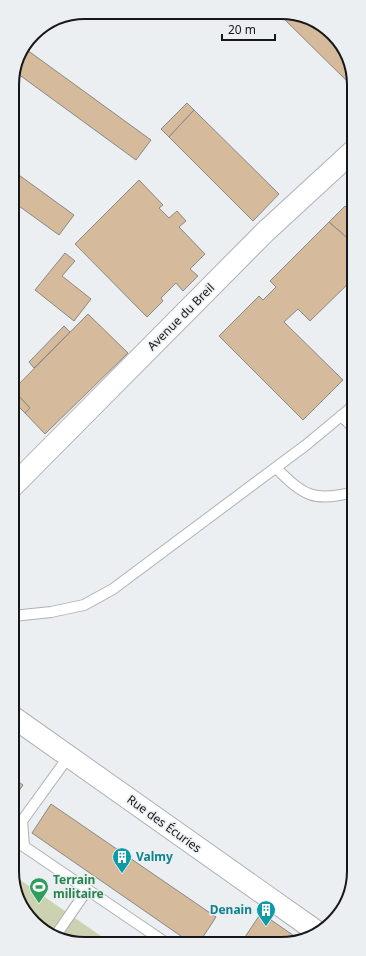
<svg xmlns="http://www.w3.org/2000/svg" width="366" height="956" viewBox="0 0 366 956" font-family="'Noto Sans',sans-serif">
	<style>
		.green { fill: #ccd2b1 }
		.building { fill: #d5ba9c; stroke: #8b8885 }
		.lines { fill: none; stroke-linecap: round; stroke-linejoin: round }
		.service-casing { stroke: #afb1b5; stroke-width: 12 }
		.minor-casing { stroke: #afb1b5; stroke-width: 23 }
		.service { stroke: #fff; stroke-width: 10 }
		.minor { stroke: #fff; stroke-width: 21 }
		.labels { text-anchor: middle; stroke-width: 3; stroke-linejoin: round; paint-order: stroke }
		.street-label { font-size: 12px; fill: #171819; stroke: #eceff2 }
		.culture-label { font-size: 12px; font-weight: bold; fill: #0d838f; stroke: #eceff2; text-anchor: start }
		.leisure-label { font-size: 12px; font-weight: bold; fill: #27864d; stroke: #eceff2; text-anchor: start }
		.rim { fill: none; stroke: #171819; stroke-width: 2 }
	</style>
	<rect width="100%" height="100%" fill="#eceff2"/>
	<path class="green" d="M 13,875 L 111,943 L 70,943 L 33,923 L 13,886 Z"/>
	<g class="building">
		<path d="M 278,13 L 296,13 L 333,33 L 353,70 L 353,87 Z"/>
		<path d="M 23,47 L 151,140 L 136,160 L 14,71 L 20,52 Z"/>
		<path d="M 12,88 L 18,101 L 18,109 L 12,120 Z"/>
		<path d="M 187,103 L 194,110 L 169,137 L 161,129 Z"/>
		<path d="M 194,110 L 279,194 L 253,221 L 169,137 Z"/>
		<path d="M 12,170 L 74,215 L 59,235 L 12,201 Z"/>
		<path d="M 139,180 L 163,205 L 159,208 L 169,218 L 177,211 L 186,221 L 179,227 L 205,254 L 190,269 L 198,276 L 183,291 L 176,283 L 161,298 L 163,301 L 147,317 L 75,244 Z"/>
		<path d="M 345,206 L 353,214 L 353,243 L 329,222 Z"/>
		<path d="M 329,222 L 353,243 L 353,279 L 310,321 L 298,309 L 284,322 L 343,380 L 303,420 L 219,336 L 259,296 L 263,300 L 276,287 L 270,281 Z"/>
		<path d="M 65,253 L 75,261 L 62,276 L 91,299 L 74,321 L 35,290 Z"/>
		<path d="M 88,314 L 128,353 L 45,434 L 25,413 L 30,408 L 13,390 Z"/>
		<path d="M 64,326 L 70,332 L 34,368 L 29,362 Z"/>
		<path d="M 13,390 L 30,408 L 25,413 L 13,401 Z"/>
		<path d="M 13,778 L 23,785 L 13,799 Z"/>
		<path d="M 51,804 L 216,917 L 199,943 L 191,943 L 32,833 Z"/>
		<path d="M 261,913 L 300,940 L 296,943 L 241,943 Z"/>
	</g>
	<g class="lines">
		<g class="service-casing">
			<g id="service">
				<path d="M 341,416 L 353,427"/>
				<path d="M 276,468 C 303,495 314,503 353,492"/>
				<path d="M 13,616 L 51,612 L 84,605 L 113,589 L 306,445 L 353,406"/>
				<path d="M 13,839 L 166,943"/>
				<path d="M 24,846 L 22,821 L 69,756"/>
				<path d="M 56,935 L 87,890"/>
			</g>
		</g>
		<g class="minor-casing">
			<g id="minor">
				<path d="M 13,486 L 265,232 L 353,151"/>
				<path d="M 13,717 L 316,931"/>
			</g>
		</g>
		<use href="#service" class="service"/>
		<use href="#minor" class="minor"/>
	</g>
	<defs>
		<g id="building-pin" transform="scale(1)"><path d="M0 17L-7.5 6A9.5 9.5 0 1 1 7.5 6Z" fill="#0f9aa8" stroke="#eceff2"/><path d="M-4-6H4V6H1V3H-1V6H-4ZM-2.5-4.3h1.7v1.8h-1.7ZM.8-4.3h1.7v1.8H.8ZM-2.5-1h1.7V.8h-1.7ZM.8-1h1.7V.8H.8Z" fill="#fff"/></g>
		<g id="stadium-pin" transform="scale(1)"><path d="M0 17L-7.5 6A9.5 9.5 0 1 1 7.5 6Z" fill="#2e9e5b" stroke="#eceff2"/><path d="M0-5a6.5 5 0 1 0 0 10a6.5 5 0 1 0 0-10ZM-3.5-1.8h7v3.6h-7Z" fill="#fff"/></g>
	</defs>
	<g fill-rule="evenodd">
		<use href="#building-pin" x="122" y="857"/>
		<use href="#stadium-pin" x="39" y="887"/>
		<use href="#building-pin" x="266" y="910"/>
	</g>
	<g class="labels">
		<g class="street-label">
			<text transform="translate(181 317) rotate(-45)" y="4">Avenue du Breil</text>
			<text transform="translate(164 824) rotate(36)" y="4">Rue des Écuries</text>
		</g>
		<g class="culture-label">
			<text x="136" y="861">Valmy</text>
			<text x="252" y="914" text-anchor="end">Denain</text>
		</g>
		<g class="leisure-label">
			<text x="53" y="884">Terrain<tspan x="53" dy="14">militaire</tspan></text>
		</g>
	</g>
	<path d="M0 0H366V956H0ZM85 19H281A66 66 0 0 1 347 85V871A66 66 0 0 1 281 937H85A66 66 0 0 1 19 871V85A66 66 0 0 1 85 19Z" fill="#eceff2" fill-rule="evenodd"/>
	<path class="rim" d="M85 19H281A66 66 0 0 1 347 85V871A66 66 0 0 1 281 937H85A66 66 0 0 1 19 871V85A66 66 0 0 1 85 19Z"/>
	<path d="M222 34v6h53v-6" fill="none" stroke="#171819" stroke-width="2"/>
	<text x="228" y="34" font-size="12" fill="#171819" stroke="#eceff2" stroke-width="3" paint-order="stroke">20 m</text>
</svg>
